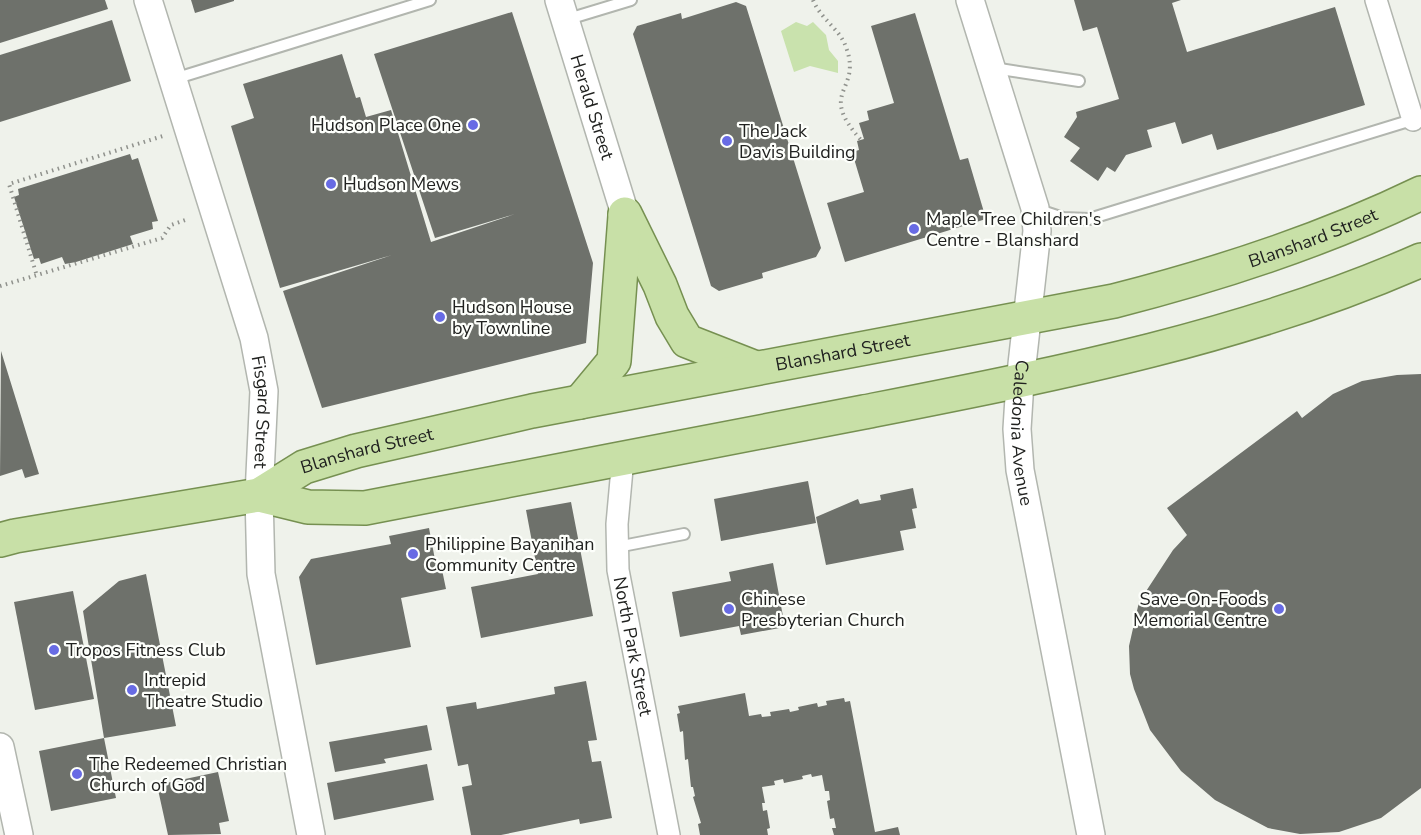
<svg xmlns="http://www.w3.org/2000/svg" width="1421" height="835" viewBox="0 0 1421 835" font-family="'Nunito Sans',sans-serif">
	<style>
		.green { fill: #c9e2ad }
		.building { fill: #6e716b }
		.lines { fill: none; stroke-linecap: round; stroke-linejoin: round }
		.service-casing { stroke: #b2b6af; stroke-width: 14 }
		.minor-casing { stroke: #b2b6af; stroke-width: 24 }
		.tertiary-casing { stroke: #b2b6af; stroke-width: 30 }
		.primary-casing { stroke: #769051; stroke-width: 36 }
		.path { stroke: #90928d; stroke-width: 4; stroke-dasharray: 1.5 4.5; stroke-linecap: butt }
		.service { stroke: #fff; stroke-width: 10 }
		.minor { stroke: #fff; stroke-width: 21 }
		.tertiary { stroke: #fff; stroke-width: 27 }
		.primary { stroke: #c8e0a7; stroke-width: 33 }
		.poi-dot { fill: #686be4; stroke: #fdfffb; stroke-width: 2 }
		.labels { text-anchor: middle; stroke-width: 4.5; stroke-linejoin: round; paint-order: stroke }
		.street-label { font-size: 18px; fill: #212220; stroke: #fdfffb }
		.poi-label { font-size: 18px; fill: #212220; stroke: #fdfffb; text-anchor: start }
	</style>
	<rect width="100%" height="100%" fill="#eff2eb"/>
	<path class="green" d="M 796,22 L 807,26 L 813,22 L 826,35 L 829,50 L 838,61 L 838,73 L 810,66 L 794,72 L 781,31 Z"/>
	<g class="building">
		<path d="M 0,0 L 105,0 L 108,9 L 0,43 Z"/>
		<path d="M 191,0 L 234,0 L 234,1 L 195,13 Z"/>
		<path d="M 1074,0 L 1181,0 L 1172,3 L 1187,52 L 1335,7 L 1365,105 L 1217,150 L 1212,134 L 1182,144 L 1175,122 L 1147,130 L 1152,147 L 1126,155 L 1115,172 L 1107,167 L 1098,181 L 1070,161 L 1080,148 L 1064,137 L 1077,117 L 1076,112 L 1119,99 L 1097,27 L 1083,31 Z"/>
		<path d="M 736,2 L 746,6 L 821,248 L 816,257 L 762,273 L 763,278 L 719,291 L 711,286 L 633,34 L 637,26 L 681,13 L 682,19 Z"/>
		<path d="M 512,12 L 593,263 L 586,343 L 322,408 L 283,291 L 392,255 L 280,288 L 231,126 L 254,118 L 243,84 L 342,54 L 356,98 L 360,97 L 366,117 L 391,110 L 431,242 L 515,214 L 435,238 L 374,54 Z"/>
		<path d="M 915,13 L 960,160 L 968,158 L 986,219 L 845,262 L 827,203 L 864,192 L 852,152 L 859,150 L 857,141 L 864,139 L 859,123 L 869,120 L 867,111 L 894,103 L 871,26 Z"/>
		<path d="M 112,20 L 131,81 L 0,122 L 0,55 Z"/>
		<path d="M 130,154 L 132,160 L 138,158 L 158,221 L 152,222 L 153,229 L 130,236 L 133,244 L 76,262 L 65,264 L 62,257 L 41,264 L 39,258 L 34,259 L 14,197 L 19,195 L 18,189 Z"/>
		<path d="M 1,351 L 39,474 L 25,478 L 22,469 L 0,476 Z"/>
		<path d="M 1421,374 L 1421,788 L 1381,818 L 1339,832 L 1300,834 L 1268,828 L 1215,800 L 1181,771 L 1150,730 L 1134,689 L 1130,674 L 1129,646 L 1139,602 L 1173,550 L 1187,535 L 1167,508 L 1297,411 L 1302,418 L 1333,394 L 1362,381 L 1397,375 Z"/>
		<path d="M 808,481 L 816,523 L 721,541 L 714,499 Z"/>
		<path d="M 913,488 L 917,508 L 912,509 L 916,528 L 900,531 L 904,550 L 826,565 L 816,517 L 858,499 L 860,504 L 881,500 L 880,495 Z"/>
		<path d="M 571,502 L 593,616 L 481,638 L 471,587 L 538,574 L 526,510 Z"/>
		<path d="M 429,528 L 436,565 L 441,565 L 446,589 L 401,598 L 411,647 L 316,665 L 299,577 L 311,559 L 391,544 L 389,536 Z"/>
		<path d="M 773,563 L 785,627 L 741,635 L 739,626 L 680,637 L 672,592 L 731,581 L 729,572 Z"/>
		<path d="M 146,574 L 176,726 L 104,738 L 116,798 L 51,811 L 39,751 L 104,738 L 83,611 L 119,581 Z"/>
		<path d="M 73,591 L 94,699 L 35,710 L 14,602 Z"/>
		<path d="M 586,681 L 597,740 L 588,741 L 592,762 L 601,761 L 612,818 L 580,824 L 579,819 L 501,835 L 471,835 L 462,787 L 472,785 L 468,764 L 458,766 L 446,707 L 476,702 L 477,709 L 555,694 L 554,687 Z"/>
		<path d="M 745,693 L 749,716 L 761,714 L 762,717 L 771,716 L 770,712 L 789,709 L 790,712 L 799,710 L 798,707 L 817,703 L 818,707 L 827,705 L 826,701 L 844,698 L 845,702 L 850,701 L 875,832 L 898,827 L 900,835 L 834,835 L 832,828 L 836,828 L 834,818 L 830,819 L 827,801 L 830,800 L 829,791 L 825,791 L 822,775 L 812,777 L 811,774 L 802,776 L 803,779 L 784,783 L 783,779 L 774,781 L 775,785 L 762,787 L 765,803 L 762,803 L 763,811 L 767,810 L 770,828 L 767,829 L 768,835 L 700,835 L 698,824 L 701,823 L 693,797 L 695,796 L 693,787 L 691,787 L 688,759 L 685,760 L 683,731 L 680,732 L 677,714 L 680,713 L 678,706 Z"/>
		<path d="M 427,725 L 432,750 L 384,759 L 386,763 L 335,772 L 329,742 Z"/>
		<path d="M 427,764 L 434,800 L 334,820 L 327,783 Z"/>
		<path d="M 218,772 L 229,821 L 219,823 L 221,834 L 168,835 L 157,785 Z"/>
	</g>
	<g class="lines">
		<g class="service-casing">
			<g id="service">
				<path d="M 565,20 L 631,0"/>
				<path d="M 993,68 L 1079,81"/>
				<path d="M 174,79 L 430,0"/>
				<path d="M 1036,209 L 1063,218 L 1089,219 L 1415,119"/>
				<path d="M 617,547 L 684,534"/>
			</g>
		</g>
		<g class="minor-casing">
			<g id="minor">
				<path d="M 1376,0 L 1413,120"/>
				<path id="s1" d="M 623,458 L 617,524 L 618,570 L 669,835"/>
			</g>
		</g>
		<g class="tertiary-casing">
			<g id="tertiary">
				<path id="s2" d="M 148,0 L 254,338 L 264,391 L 259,495 L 261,574 L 311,835"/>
				<path id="s3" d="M 559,0 L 625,214"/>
				<path id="s4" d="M 970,0 L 1035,208 L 1037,231 L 1020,382 L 1017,429 L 1020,470 L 1091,835"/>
				<path d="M 0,747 L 19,835"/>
			</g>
		</g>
		<g class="primary-casing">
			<g id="primary">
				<path d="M 625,214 L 660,285 L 672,316 L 687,341 L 756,368"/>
				<path d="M 580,402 L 614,361 L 625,216"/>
				<path d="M 259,495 L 308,507 L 365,508 C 531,476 698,444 864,412 C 1052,375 1244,338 1421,260"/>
				<path id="s5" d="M 0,540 L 15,536 L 259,495 L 304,467 L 356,451 L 532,411 L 1114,301 C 1220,274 1322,241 1421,193"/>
			</g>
		</g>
		<g class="path">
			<path d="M 813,0 C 821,20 841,29 847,50 C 861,92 817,91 861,140"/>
			<path d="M 36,273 L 9,184 L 163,136"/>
			<path d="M 0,286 L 162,238 L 171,225 L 188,219"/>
		</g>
		<use href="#service" class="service"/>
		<use href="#minor" class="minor"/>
		<use href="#tertiary" class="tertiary"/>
		<use href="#primary" class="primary"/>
	</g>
	<g class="poi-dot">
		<circle cx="473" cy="125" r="6"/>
		<circle cx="727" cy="141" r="6"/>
		<circle cx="331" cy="184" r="6"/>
		<circle cx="914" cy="229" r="6"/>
		<circle cx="440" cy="317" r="6"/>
		<circle cx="413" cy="554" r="6"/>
		<circle cx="729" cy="609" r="6"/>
		<circle cx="1279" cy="609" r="6"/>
		<circle cx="54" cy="650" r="6"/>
		<circle cx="132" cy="690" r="6"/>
		<circle cx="77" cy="774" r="6"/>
	</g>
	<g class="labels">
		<g class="street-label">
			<text dy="6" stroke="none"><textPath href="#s3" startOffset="112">Herald Street</textPath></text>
			<text dy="6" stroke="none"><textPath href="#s5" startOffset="1352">Blanshard Street</textPath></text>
			<text dy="6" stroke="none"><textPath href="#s5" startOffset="867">Blanshard Street</textPath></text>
			<text dy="6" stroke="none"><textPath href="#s2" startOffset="429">Fisgard Street</textPath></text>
			<text dy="6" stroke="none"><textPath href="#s4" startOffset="444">Caledonia Avenue</textPath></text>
			<text dy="6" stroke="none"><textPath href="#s5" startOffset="381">Blanshard Street</textPath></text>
			<text dy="6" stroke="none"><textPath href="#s1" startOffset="190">North Park Street</textPath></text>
		</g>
		<g class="poi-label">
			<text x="461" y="131" text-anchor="end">Hudson Place One</text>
			<text x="739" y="137">The Jack<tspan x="739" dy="21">Davis Building</tspan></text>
			<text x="343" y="190">Hudson Mews</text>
			<text x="926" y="225">Maple Tree Children's<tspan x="926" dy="21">Centre - Blanshard</tspan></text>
			<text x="452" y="313">Hudson House<tspan x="452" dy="21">by Townline</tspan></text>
			<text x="425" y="550">Philippine Bayanihan<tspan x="425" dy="21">Community Centre</tspan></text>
			<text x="741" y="605">Chinese<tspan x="741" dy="21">Presbyterian Church</tspan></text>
			<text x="1267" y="605" text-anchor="end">Save-On-Foods<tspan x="1267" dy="21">Memorial Centre</tspan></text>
			<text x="66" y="656">Tropos Fitness Club</text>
			<text x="144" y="686">Intrepid<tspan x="144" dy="21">Theatre Studio</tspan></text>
			<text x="89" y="770">The Redeemed Christian<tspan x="89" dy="21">Church of God</tspan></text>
		</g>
	</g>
</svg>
